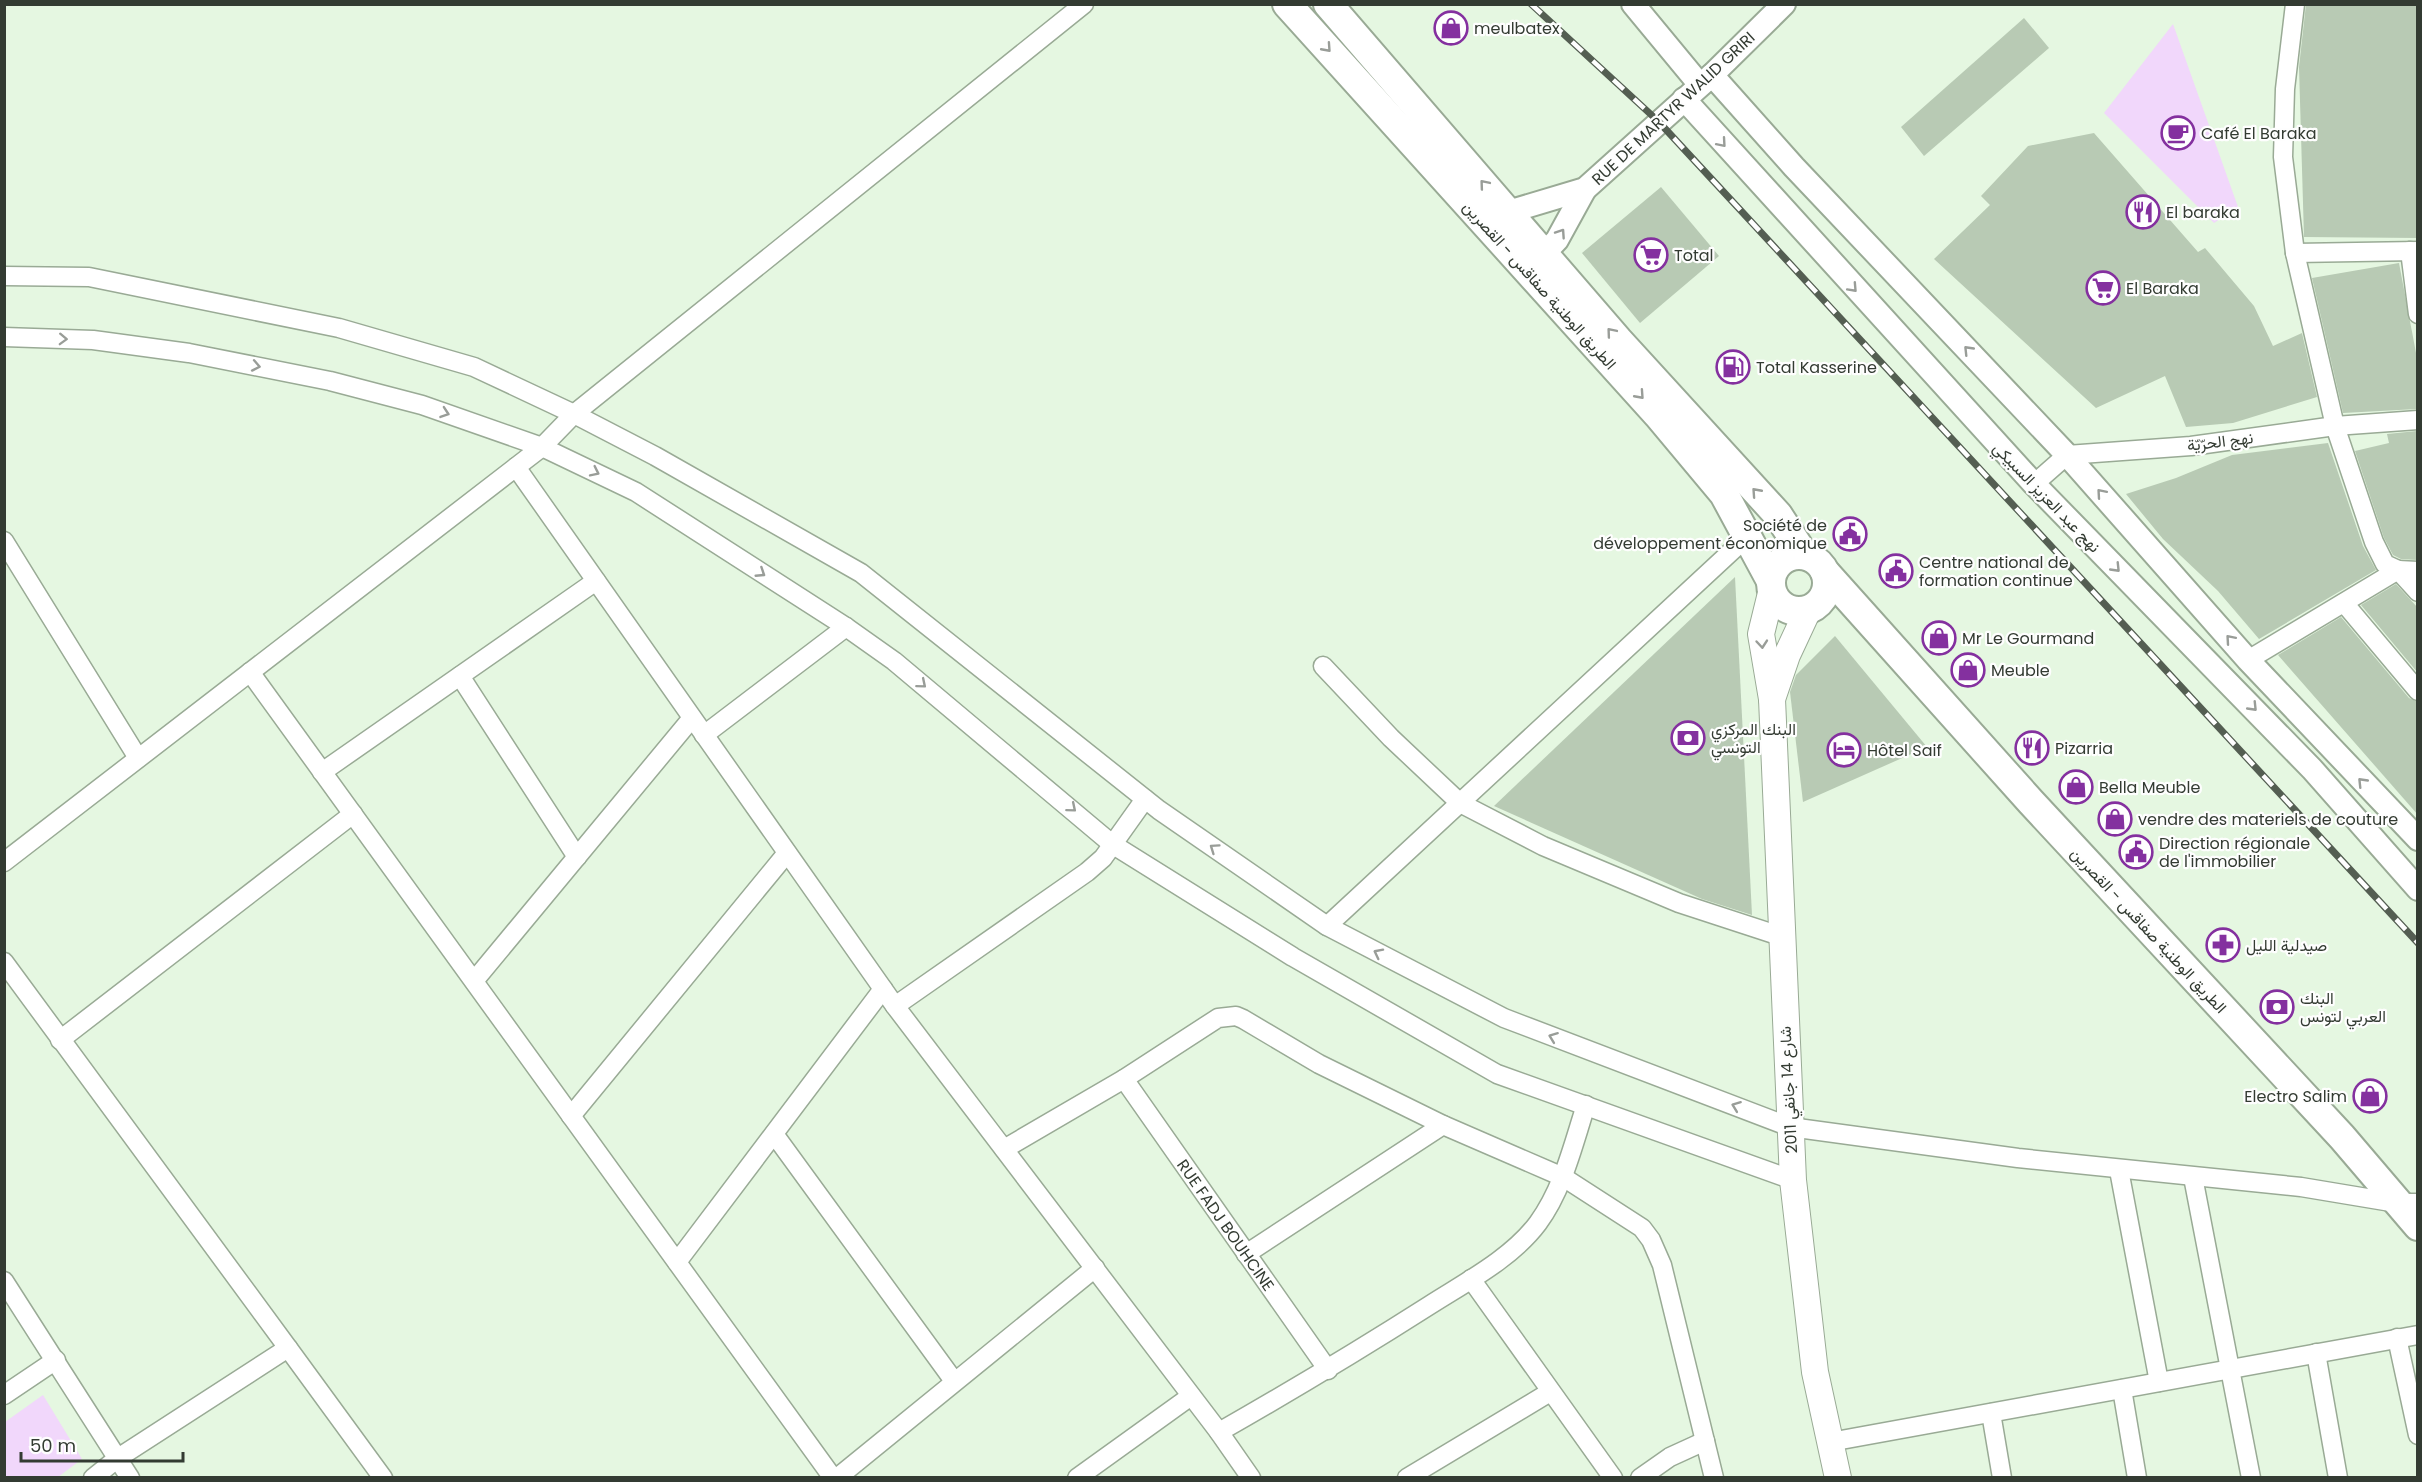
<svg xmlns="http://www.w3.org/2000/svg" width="2422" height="1482" viewBox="0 0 2422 1482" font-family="Poppins,Vazirmatn,sans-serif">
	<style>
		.green { fill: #f1d7fb }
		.building { fill: #b8cab4 }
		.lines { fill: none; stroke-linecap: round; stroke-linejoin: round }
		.minor-casing { stroke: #99aa95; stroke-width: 21 }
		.tertiary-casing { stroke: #99aa95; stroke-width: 26 }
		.secondary-casing { stroke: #99aa95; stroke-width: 28 }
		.primary-casing { stroke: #99aa95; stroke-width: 32 }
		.minor { stroke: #fff; stroke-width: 18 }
		.tertiary { stroke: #fff; stroke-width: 22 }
		.secondary { stroke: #fff; stroke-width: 26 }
		.primary { stroke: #fff; stroke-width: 28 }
		.rail-casing { stroke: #545e52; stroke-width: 7 }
		.rail { stroke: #fefefe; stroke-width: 4.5; stroke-dasharray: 14; stroke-linecap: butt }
		.oneway { stroke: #999d98 }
		.labels { text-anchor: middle; stroke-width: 4.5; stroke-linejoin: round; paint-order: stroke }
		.poi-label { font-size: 16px; fill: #333b32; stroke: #fefefe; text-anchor: start }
		.street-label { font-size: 16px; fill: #333b32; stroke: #fefefe }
	</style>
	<rect width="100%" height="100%" fill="#e5f7e1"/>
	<g class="green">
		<path d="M 2173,24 L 2238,207 L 2214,223 L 2104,113 Z"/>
		<path d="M 43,1395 L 82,1459 L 58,1477 L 5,1477 L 5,1422 Z"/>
	</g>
	<g class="building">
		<path d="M 2306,4 L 2418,4 L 2418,238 L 2304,237 L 2299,67 Z"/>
		<path d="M 2024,18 L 2049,48 L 1924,156 L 1901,127 Z"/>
		<path d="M 2094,133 L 2198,252 L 2205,248 L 2254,306 L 2273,346 L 2302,333 L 2317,397 L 2233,423 L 2186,427 L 2165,376 L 2096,408 L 1934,259 L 1990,205 L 1981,196 L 2028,146 Z"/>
		<path d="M 1661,187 L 1719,256 L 1640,323 L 1582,253 Z"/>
		<path d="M 2399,263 L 2416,353 L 2417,409 L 2343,413 L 2312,278 Z"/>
		<path d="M 2417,431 L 2418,560 L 2401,559 L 2393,555 L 2384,538 L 2355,451 L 2389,443 L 2387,434 Z"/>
		<path d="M 2328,443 L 2363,546 L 2376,570 L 2259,639 L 2218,591 L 2163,539 L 2126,494 L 2176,478 L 2232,455 Z"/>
		<path d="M 1735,577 L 1752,915 L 1702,899 L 1494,806 Z"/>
		<path d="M 2396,584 L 2418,608 L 2418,673 L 2361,605 Z"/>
		<path d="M 2341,617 L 2409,698 L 2418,702 L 2418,815 L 2278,655 Z"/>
		<path d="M 1835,636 L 1927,747 L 1803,802 L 1790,692 L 1796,675 Z"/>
	</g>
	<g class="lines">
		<g class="minor-casing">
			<g id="minor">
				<path d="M 2295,4 L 2285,89 L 2283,157 L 2295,253 L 2335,426 L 2374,542 L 2385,564 L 2398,570 L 2418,592"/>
				<path d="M 2410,251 L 2418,314"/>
				<path d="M 2295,253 L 2418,251"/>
				<path d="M 4,276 L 89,277 L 339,328 L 474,367 L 574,414 L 655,456 L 861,573 L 1159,810 L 1327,926 L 1504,1018 L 1790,1127 L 2018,1158 L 2301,1187 L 2397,1203 L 2418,1203"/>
				<path d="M 4,337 L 93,340 L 189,353 L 330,381 L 422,405 L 542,447 L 636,492 L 846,627 L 894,661 L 1112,844 L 1293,957 L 1497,1074 L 1793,1180"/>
				<path d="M 516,467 L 895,1006 L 1219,1432 L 1251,1478"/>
				<path d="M 2034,484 L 2067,455 L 2191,446 L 2335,426 L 2418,420"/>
				<path d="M 4,541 L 138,758"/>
				<path d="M 2344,603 L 2418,691"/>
				<path d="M 2248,660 L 2398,570 L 2418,571"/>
				<path d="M 1323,666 L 1391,738 L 1460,803 L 1543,846 L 1679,903 L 1780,936"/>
				<path d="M 250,672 L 833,1478"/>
				<path d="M 460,676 L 577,857"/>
				<path d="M 704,735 L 846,627"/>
				<path d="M 322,772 L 596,581"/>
				<path d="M 4,862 L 542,447 L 574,414 L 1084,4"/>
				<path d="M 1327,926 L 1748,536"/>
				<path d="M 4,962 L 288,1348 L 118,1458 L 93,1478"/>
				<path d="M 474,981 L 692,718"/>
				<path d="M 895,1006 L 1087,872 L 1103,858 L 1145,799"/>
				<path d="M 60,1040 L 353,814"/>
				<path d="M 1124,1079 L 1328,1370"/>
				<path d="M 571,1116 L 787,853"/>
				<path d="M 774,1134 L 954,1381"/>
				<path d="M 1004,1149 L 1124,1079 L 1218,1018 L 1236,1016 L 1243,1019 L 1319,1064 L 1443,1125 L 1563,1177 L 1642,1228 L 1651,1240 L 1662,1265 L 1714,1478"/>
				<path d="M 2119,1170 L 2159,1382"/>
				<path d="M 2193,1177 L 2251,1478"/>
				<path d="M 1246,1254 L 1443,1125"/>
				<path d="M 677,1262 L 883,989"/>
				<path d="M 1471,1279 L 1613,1478"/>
				<path d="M 4,1281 L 130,1478"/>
				<path d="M 2397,1338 L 2418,1435"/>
				<path d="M 288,1348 L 383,1478"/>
				<path d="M 2316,1353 L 2338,1478"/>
				<path d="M 2122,1389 L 2137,1478"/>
				<path d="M 4,1395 L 56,1360"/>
				<path d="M 1991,1413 L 2002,1478"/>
				<path d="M 1219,1432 C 1291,1391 1361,1349 1430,1305 C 1466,1282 1512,1258 1538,1223 C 1563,1189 1573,1145 1586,1105"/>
				<path d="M 1830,1442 L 2418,1335"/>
				<path d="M 837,1478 L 1095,1268"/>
				<path d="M 1077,1478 L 1191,1396"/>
				<path d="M 1407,1478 L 1550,1392"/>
				<path d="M 1640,1478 L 1670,1457 L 1705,1441"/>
			</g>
		</g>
		<g class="tertiary-casing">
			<g id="tertiary">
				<path d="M 1633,4 L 1700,85"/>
				<path d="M 1712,75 L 1794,167 L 2067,455 L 2248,660 L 2418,839"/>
				<path d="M 1684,99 L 2034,484 L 2312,769 L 2418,889"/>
				<path d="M 1497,222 L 1508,212 L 1585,189 L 1712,75 L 1784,4"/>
				<path d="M 1533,265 L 1557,240 L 1585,189"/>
			</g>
		</g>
		<g class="secondary-casing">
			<g id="secondary">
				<path d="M 1772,589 L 1761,634 L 1772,699 L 1793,1180 L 1815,1372 L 1838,1478"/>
				<path d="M 1772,699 L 1787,655 L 1808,610"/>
			</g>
		</g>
		<g class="primary-casing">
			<g id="primary">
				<path d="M 1287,4 L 1658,415 L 1724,494 L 1771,581"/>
				<path d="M 1328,4 L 1618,340 L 1778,515 L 1804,555"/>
				<circle cx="1799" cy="583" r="28"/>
				<path d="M 1825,572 L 2031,802 L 2342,1137 L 2418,1226"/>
			</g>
		</g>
		<use href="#minor" class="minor"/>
		<use href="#tertiary" class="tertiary"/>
		<use href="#secondary" class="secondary"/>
		<use href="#primary" class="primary"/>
		<g class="rail-casing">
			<path id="rail" d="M 1531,4 L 1658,121 L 2418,943"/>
		</g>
		<use href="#rail" class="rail"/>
	</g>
	<defs><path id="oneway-chevron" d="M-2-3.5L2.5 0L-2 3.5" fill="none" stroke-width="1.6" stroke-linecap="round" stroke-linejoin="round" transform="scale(1.5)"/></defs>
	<g class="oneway">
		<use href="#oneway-chevron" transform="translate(1327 48) rotate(48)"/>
		<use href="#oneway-chevron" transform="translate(1722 143) rotate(49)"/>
		<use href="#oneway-chevron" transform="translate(1484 184) rotate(-130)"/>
		<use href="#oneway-chevron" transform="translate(1561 233) rotate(-56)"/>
		<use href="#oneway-chevron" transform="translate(1853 288) rotate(47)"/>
		<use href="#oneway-chevron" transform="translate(1611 332) rotate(-130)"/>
		<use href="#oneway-chevron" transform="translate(63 339) rotate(2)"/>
		<use href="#oneway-chevron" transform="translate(1968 350) rotate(-134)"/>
		<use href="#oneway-chevron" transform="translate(256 366) rotate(11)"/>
		<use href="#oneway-chevron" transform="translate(1640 395) rotate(48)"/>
		<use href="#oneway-chevron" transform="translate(445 413) rotate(19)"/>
		<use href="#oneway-chevron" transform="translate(595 472) rotate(26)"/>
		<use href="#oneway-chevron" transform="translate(1756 492) rotate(-132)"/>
		<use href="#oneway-chevron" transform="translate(2101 493) rotate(-131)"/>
		<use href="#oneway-chevron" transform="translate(2116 568) rotate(46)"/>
		<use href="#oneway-chevron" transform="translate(761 573) rotate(33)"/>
		<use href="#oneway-chevron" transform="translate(2230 639) rotate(-131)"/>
		<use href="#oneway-chevron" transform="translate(1762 644) rotate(85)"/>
		<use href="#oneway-chevron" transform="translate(922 684) rotate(40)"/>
		<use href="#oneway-chevron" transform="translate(2253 707) rotate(46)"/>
		<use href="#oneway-chevron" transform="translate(2362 782) rotate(-134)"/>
		<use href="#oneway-chevron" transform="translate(1072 808) rotate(40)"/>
		<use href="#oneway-chevron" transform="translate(1214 848) rotate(-145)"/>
		<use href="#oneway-chevron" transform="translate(1378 953) rotate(-153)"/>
		<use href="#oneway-chevron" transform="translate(1553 1037) rotate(-159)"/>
		<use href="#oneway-chevron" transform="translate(1736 1106) rotate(-159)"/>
	</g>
	<defs>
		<g id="shop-ring" transform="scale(1.725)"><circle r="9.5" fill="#fefefe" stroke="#84309f" stroke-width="1.5"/><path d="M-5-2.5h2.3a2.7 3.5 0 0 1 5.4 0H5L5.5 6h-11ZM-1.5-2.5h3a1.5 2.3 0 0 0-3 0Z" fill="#84309f"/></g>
		<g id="cafe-ring" transform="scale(1.725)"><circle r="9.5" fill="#fefefe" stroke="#84309f" stroke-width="1.5"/><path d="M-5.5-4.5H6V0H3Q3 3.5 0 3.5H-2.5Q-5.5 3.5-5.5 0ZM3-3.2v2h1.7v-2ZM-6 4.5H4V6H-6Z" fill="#84309f"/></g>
		<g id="restaurant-ring" transform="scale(1.725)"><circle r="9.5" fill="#fefefe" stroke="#84309f" stroke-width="1.5"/><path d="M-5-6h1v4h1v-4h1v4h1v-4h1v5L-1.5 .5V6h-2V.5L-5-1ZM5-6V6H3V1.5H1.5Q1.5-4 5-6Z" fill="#84309f"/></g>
		<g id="supermarket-ring" transform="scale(1.725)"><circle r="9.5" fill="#fefefe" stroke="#84309f" stroke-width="1.5"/><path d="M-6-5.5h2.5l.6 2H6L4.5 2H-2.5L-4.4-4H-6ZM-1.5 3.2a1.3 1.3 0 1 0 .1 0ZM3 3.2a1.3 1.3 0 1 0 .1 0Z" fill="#84309f"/></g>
		<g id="fuel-ring" transform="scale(1.725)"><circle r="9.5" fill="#fefefe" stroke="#84309f" stroke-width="1.5"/><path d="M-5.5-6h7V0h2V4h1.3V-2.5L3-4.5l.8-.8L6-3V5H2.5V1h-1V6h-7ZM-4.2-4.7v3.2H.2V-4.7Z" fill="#84309f"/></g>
		<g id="civic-ring" transform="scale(1.725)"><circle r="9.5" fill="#fefefe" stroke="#84309f" stroke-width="1.5"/><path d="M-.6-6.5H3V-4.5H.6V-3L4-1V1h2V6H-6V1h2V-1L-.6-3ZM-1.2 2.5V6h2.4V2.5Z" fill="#84309f"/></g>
		<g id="bank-ring" transform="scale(1.725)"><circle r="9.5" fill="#fefefe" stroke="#84309f" stroke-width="1.5"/><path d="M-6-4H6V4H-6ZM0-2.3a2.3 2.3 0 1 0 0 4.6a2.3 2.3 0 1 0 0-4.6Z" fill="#84309f"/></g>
		<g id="hotel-ring" transform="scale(1.725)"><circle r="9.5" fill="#fefefe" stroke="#84309f" stroke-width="1.5"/><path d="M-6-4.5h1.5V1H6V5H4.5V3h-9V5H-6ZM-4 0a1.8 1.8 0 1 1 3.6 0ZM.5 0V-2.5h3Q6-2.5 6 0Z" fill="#84309f"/></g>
		<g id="pharmacy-ring" transform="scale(1.725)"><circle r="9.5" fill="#fefefe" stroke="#84309f" stroke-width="1.5"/><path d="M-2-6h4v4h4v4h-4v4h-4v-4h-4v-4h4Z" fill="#84309f"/></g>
	</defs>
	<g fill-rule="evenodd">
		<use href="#shop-ring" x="1451" y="28"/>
		<use href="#cafe-ring" x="2178" y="133"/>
		<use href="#restaurant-ring" x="2143" y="212"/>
		<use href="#supermarket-ring" x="1651" y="255"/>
		<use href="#supermarket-ring" x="2103" y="288"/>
		<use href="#fuel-ring" x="1733" y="367"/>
		<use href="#civic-ring" x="1850" y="534"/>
		<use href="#civic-ring" x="1896" y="571"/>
		<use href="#shop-ring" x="1939" y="638"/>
		<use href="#shop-ring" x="1968" y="670"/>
		<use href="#bank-ring" x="1688" y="738"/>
		<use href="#restaurant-ring" x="2032" y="748"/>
		<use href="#hotel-ring" x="1844" y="750"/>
		<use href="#shop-ring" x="2076" y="787"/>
		<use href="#shop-ring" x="2115" y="819"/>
		<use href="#civic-ring" x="2136" y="852"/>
		<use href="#pharmacy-ring" x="2223" y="945"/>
		<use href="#bank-ring" x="2277" y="1007"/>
		<use href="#shop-ring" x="2370" y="1096"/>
	</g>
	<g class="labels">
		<g class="poi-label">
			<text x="1474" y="34">meulbatex</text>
			<text x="2201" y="139">Café El Baraka</text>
			<text x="2166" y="218">El baraka</text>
			<text x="1674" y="261">Total</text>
			<text x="2126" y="294">El Baraka</text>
			<text x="1756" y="373">Total Kasserine</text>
			<text x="1827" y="531" text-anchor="end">Société de<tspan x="1827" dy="18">développement économique</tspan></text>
			<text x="1919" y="568">Centre national de<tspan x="1919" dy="18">formation continue</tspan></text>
			<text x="1962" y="644">Mr Le Gourmand</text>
			<text x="1991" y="676">Meuble</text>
			<text x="1711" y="735">البنك المركزي<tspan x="1711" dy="18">التونسي</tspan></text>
			<text x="2055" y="754">Pizarria</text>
			<text x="1867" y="756">Hôtel Saif</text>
			<text x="2099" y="793">Bella Meuble</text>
			<text x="2138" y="825">vendre des materiels de couture</text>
			<text x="2159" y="849">Direction régionale<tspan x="2159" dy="18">de l'immobilier</tspan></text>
			<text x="2246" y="951">صيدلية الليل</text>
			<text x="2300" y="1004">البنك<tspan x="2300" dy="18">العربي لتونس</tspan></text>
			<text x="2347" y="1102" text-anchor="end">Electro Salim</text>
		</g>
		<g class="street-label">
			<text transform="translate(1673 108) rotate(-43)" y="6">RUE DE MARTYR WALID GRIRI</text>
			<text transform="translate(1540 285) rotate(48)" y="6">الطريق الوطنية صفاقس - القصرين</text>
			<text transform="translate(2220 441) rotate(-7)" y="6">نهج الحرّيّة</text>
			<text transform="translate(2047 497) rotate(46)" y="6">نهج عبد العزيز السبيكي</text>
			<text transform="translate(2149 930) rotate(47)" y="6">الطريق الوطنية صفاقس - القصرين</text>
			<text transform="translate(1788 1090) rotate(-93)" y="6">شارع 14 جانفي 2011</text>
			<text transform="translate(1226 1225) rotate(55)" y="6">RUE FADJ BOUHCINE</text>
		</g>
	</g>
	<rect width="2422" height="1482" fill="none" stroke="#333b32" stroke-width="12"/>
	<path d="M21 1452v9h162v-9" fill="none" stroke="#333b32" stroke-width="3"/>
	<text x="30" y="1452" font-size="18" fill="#333b32" stroke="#fefefe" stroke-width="4.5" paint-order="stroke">50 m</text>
</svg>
